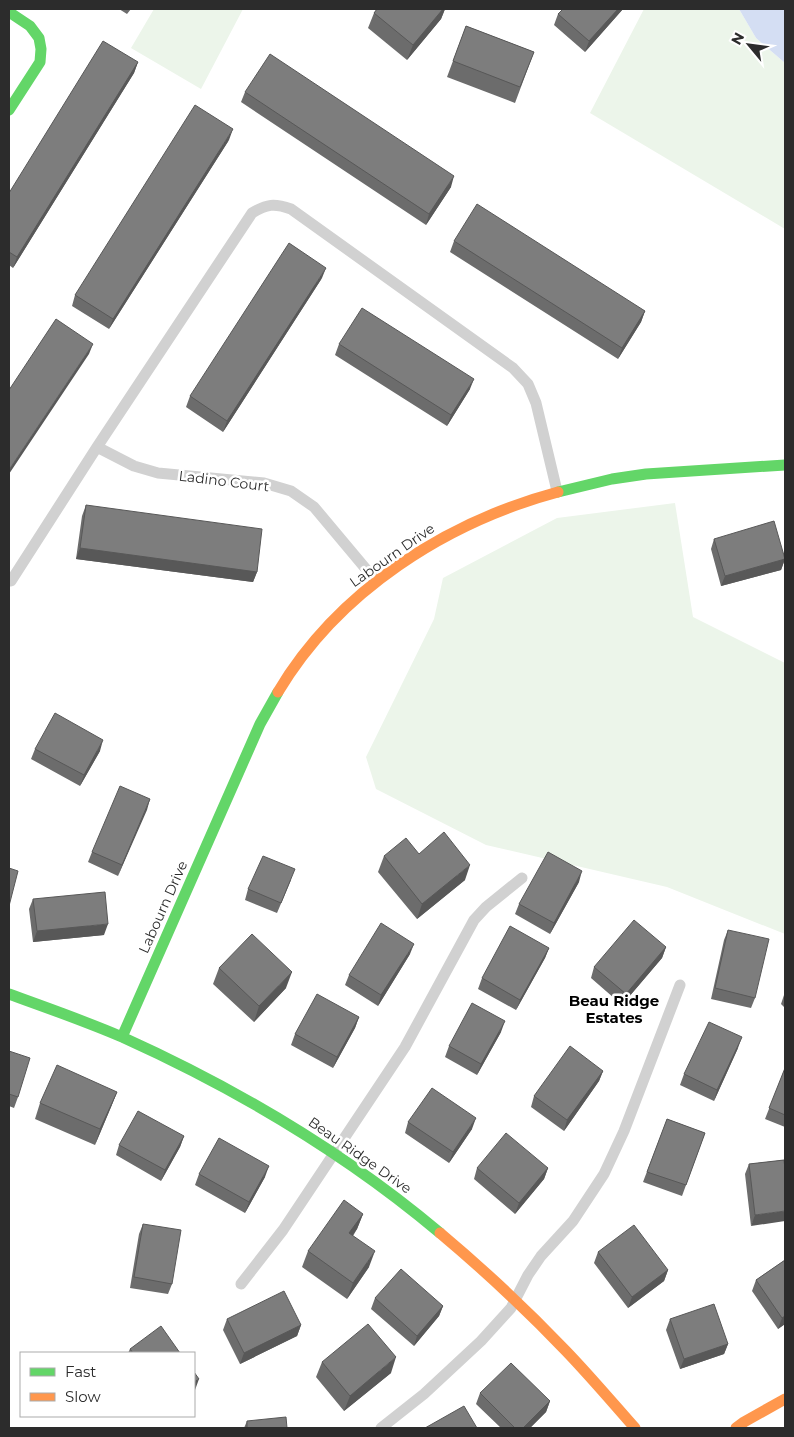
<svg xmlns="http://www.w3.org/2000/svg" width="794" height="1437" font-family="Montserrat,sans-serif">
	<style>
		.green { fill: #ecf5ea }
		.water { fill: #d4def3 }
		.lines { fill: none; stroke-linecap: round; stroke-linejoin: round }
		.lane { stroke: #d1d1d1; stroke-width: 11 }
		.fast { stroke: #63d668; stroke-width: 11 }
		.slow { stroke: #ff974d; stroke-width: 11 }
		.wall { fill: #6c6c6c }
		.shaded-wall { fill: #585858 }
		.building { fill: #7d7d7d; stroke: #585858 }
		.labels { text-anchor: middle; stroke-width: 5; stroke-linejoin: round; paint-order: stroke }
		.street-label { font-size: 14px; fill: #2c2c2c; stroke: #fff }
		.neighbourhood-label { font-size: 15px; font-weight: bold; fill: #000; stroke: #fff }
	</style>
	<rect width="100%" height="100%" fill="#fff"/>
	<path class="green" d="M154,9H243L201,89L131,48Z
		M644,9H739L756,38L785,63V229L590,113Z
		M675,503L693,617L785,663V934L667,887L486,845L376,789L366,757L434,619L443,578L557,518Z"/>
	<path class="water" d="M739,9H785V63L756,38Z"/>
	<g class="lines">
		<path class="lane" d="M97,447L134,466L158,473L264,483L291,491L314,507L376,581
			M11,581L97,447L252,213C267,204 274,203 291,209L513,368L528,384L536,403L557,491
			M241,1284L283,1230L405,1047L474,920L486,907L522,878
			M381,1428L424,1394L481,1341L511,1308L528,1275L541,1256L573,1221L604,1174L624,1131L680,985"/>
		<path class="fast" d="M9,12L30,26L39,38L41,49L40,62L9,110
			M558,492L612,479L646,474L785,465
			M9,994C47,1008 85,1021 122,1037C235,1088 345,1153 440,1233
			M122,1037L260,724L278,692"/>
		<path class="slow" d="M278,692C338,591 446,522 558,492
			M440,1233C484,1270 526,1309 566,1351C590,1376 612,1402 635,1428
			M736,1428L744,1422L785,1399"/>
	</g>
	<path class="wall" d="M119,9H131L127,14Z
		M377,9H445L441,19L407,60L368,28L374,13Z
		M563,9H623L585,52L554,25L558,14Z
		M466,26L534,52L515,103L447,77Z
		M138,62L134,73L13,268L9,265V193Z
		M245,92L451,187L426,225L241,102Z
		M229,140L109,329L72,306L75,295Z
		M454,241L645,311L641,322L618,359L450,252Z
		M322,278L223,432L186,407L190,396Z
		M339,344L470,389L447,426L335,355Z
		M86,505L257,572L253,582L76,559L82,516Z
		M714,539L785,559L781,570L721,586L711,549Z
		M35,749L100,751L80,786L31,759Z
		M150,799L118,876L88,862L92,852Z
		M419,854L465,880L417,919L378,872L384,856Z
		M291,880L277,913L245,900L248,889Z
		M579,882L550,934L515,914L519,904Z
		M33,899L104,935L33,942L29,909Z
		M728,930L755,998L751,1008L711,999L724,940Z
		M666,947L662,958L622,1005L591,978L594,967Z
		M549,948L545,958L516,1010L478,989L482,978Z
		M410,954L378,1006L345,985L349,975Z
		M219,968L286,988L254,1022L213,984Z
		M785,992V1008L781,1004Z
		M359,1017L355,1028L333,1068L291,1045L295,1034Z
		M501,1032L477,1075L445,1057L449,1046Z
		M738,1048L714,1101L680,1085L684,1074Z
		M9,1051L18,1097L14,1108L9,1106Z
		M785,1068V1127L765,1119Z
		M603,1071L599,1081L564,1131L531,1107L534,1096Z
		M117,1092L111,1107L95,1145L35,1119L40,1103Z
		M667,1119L705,1133L682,1196L643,1182Z
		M408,1122L472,1129L449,1163L405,1133Z
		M184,1136L180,1147L161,1181L116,1155L119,1145Z
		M784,1160L751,1226L745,1174L749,1164Z
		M477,1168H548L544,1179L515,1214L474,1179Z
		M199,1174L265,1177L245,1213L195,1185Z
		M363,1214L357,1229L353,1236L369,1267L347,1299L302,1267L308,1251Z
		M143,1224L172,1284L168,1294L130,1288L139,1234Z
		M598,1252L668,1270L664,1281L628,1308L594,1263Z
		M785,1260V1324L778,1329L752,1291L756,1280Z
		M375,1298L443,1306L439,1316L414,1346L371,1309Z
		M227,1319L301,1325L297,1336L240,1364L223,1330Z
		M670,1319L728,1344L724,1354L680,1369L666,1330Z
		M130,1349L180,1353H128Z
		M322,1362L391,1373L344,1411L316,1377Z
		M480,1393L550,1401L546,1412L530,1428H501L476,1404Z
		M247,1421L287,1428H244Z"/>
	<path class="shaded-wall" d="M443,9H445L441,19L407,60L413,45Z
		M618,9H623L585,52L589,41Z
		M138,62L134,73L13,268L17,257Z
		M233,129L229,140L109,329L113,319Z
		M454,176L451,187L426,225L429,214Z
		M326,268L322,278L223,432L227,421Z
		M645,311L641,322L618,359L622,348Z
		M93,344L89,354L9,474V470Z
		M474,379L470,389L447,426L451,415Z
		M80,548L257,572L253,582L76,559Z
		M785,559L781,570L721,586L725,576Z
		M103,740L100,751L80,786L84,775Z
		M150,799L147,810L118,876L122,865Z
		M470,865L465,880L417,919L422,904Z
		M582,871L579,882L550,934L554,923Z
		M108,924L104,935L33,942L37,931Z
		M414,944L410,954L378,1006L381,995Z
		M666,947L662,958L622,1005L626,994Z
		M549,948L545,958L516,1010L520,1000Z
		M292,972L286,988L254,1022L259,1006Z
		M359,1017L355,1028L333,1068L337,1057Z
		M505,1021L501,1032L477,1075L481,1064Z
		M742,1037L738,1048L714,1101L717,1090Z
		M603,1071L599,1081L564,1131L567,1120Z
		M117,1092L111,1107L95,1145L100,1129Z
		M476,1118L472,1129L449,1163L453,1152Z
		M184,1136L180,1147L161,1181L165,1170Z
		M269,1166L265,1177L245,1213L249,1202Z
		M548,1168L544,1179L515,1214L519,1203Z
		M785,1211V1221L751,1226L755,1215Z
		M363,1214L357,1229L343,1248L349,1233Z
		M375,1251L369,1267L347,1299L353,1283Z
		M668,1270L664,1281L628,1308L632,1297Z
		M443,1306L439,1316L414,1346L417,1336Z
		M785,1316V1324L778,1329L782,1318Z
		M301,1325L297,1336L240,1364L244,1353Z
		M728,1344L724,1354L680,1369L684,1359Z
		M396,1357L391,1373L344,1411L350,1396Z
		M199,1379L195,1390H194V1382Z
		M550,1401L546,1412L530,1428H523Z"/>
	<path class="building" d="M377,9H443L413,45L374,13Z
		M563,9H618L589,41L558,14Z
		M466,26L534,52L520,87L453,61Z
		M103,41L138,62L17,257L9,252V193Z
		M270,54L454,176L429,214L245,92Z
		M195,105L233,129L113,319L75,295Z
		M477,204L645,311L622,348L454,241Z
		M289,243L326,268L227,421L190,396Z
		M362,308L474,379L451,415L339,344Z
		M56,319L93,344L9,470V390Z
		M86,505L262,529L257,572L80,548Z
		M774,521L785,559L725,576L714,539Z
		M55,713L103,740L84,775L35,749Z
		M120,786L150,799L122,865L92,852Z
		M444,832L470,865L422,904L384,856L406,838L419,854Z
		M548,852L582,871L554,923L519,904Z
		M263,856L295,869L281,903L248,889Z
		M9,868L18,871L9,906Z
		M105,892L108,924L37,931L33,899Z
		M634,920L666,947L626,994L594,967Z
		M381,923L414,944L381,995L349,975Z
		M510,926L549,948L520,1000L482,978Z
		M728,930L769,939L755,998L715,988Z
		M252,934L292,972L259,1006L219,968Z
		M317,994L359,1017L337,1057L295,1034Z
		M472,1003L505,1021L481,1064L449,1046Z
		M709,1022L742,1037L717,1090L684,1074Z
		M570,1046L603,1071L567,1120L534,1096Z
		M9,1051L30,1058L18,1097L9,1094Z
		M57,1065L117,1092L100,1129L40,1103Z
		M785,1068V1115L769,1108Z
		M432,1088L476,1118L453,1152L408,1122Z
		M138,1111L184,1136L165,1170L119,1145Z
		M667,1119L705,1133L686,1185L647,1172Z
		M506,1133L548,1168L519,1203L477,1168Z
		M219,1138L269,1166L249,1202L199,1174Z
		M784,1160L785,1169V1211L755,1215L749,1164Z
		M344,1200L363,1214L349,1233L375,1251L353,1283L308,1251Z
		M143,1224L181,1230L172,1284L134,1277Z
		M634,1225L668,1270L632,1297L598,1252Z
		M785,1260V1316L782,1318L756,1280Z
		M401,1269L443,1306L417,1336L375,1298Z
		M284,1291L301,1325L244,1353L227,1319Z
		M714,1304L728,1344L684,1359L670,1319Z
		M368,1324L396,1357L350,1396L322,1362Z
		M161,1326L180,1353H133L130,1349Z
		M511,1363L550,1401L523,1428H515L480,1393Z
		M194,1372L199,1379L194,1382Z
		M464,1406L477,1428H425Z
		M286,1417L287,1428H247V1421Z"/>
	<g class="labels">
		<g class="street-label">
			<text transform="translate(224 481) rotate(7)" y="5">Ladino Court</text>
			<text transform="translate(392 555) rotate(-35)" y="5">Labourn Drive</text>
			<text transform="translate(163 907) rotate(-66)" y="5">Labourn Drive</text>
			<text transform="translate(360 1155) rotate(35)" y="5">Beau Ridge Drive</text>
		</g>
		<g class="neighbourhood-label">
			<text x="614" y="1006">Beau Ridge<tspan x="614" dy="17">Estates</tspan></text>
		</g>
	</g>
	<rect width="794" height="1437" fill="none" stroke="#2c2c2c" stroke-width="20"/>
	<rect x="20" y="1352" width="175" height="65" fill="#ffffff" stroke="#ababab"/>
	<rect x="30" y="1368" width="25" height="8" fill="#63d668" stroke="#ababab"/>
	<text x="65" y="1377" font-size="15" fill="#2c2c2c">Fast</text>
	<rect x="30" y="1393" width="25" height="8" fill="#ff974d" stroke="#ababab"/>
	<text x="65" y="1402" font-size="15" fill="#2c2c2c">Slow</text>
	<g transform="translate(749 45) rotate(299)" stroke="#ffffff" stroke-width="4" paint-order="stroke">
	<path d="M0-4L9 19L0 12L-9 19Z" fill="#2c2c2c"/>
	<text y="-8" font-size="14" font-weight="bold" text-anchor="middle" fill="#2c2c2c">N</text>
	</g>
</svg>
